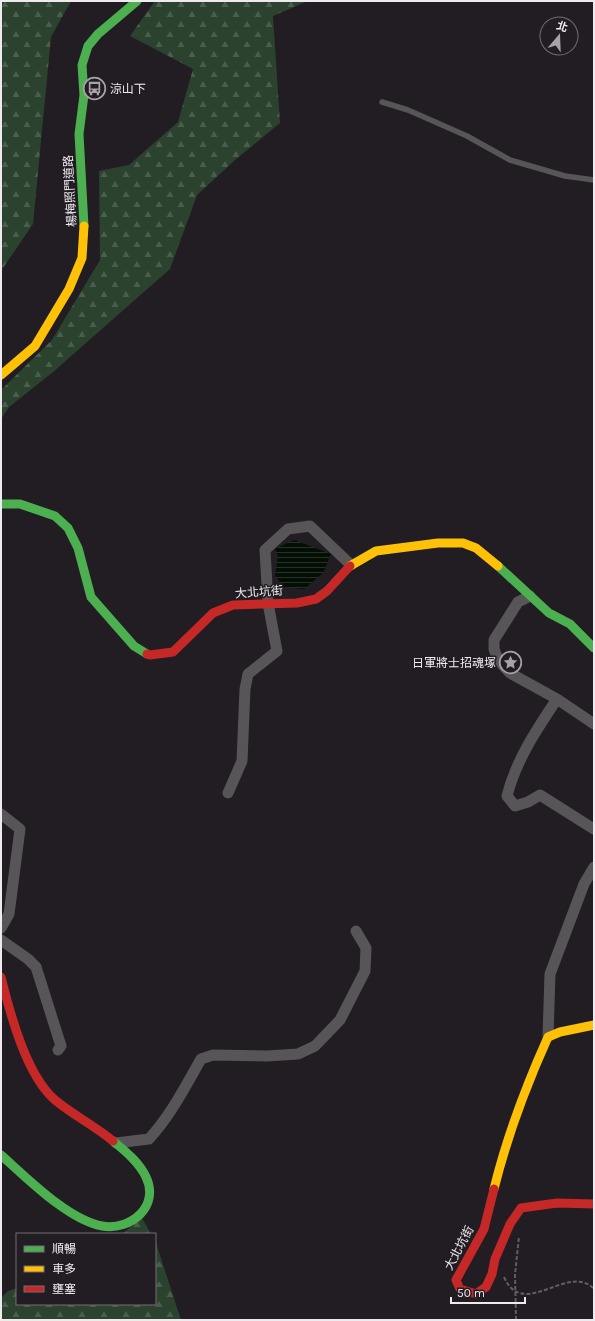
<svg xmlns="http://www.w3.org/2000/svg" width="595" height="1321" font-family="Karla,'Noto Sans TC',sans-serif">
	<style>
		.forest { fill: url(#forest-firs) }
		.water { fill: url(#water-rules) }
		.lines { fill: none; stroke-linecap: round; stroke-linejoin: round }
		.path { stroke: #605e61; stroke-width: 2; stroke-dasharray: 4 2; stroke-linecap: butt }
		.lane { stroke: #575557; stroke-width: 5.5 }
		.street { stroke: #575557; stroke-width: 11 }
		.fast { stroke: #4caf50; stroke-width: 9 }
		.slow { stroke: #ffc107; stroke-width: 9 }
		.jam { stroke: #c62828; stroke-width: 9 }
		.labels { text-anchor: middle; stroke-width: 3; stroke-linejoin: round; paint-order: stroke }
		.poi-label { font-size: 12px; fill: #eeeaef; stroke: #221c23; text-anchor: start }
		.street-label { font-size: 12px; fill: #eeeaef; stroke: #221c23 }
	</style>
	<defs>
		<pattern id="forest-firs" width="22" height="20" patternUnits="userSpaceOnUse"><rect width="22" height="20" fill="#2b432e"/><path d="M5 1l3.5 6h-7zM16 11l3.5 6h-7z" fill="#4a5e4d"/></pattern>
		<pattern id="water-rules" width="6" height="5" patternUnits="userSpaceOnUse"><rect width="6" height="5" fill="#030e04"/><path d="M0 2.5h6" fill="none" stroke="#283129"/></pattern>
	</defs>
	<rect width="100%" height="100%" fill="#211d22"/>
	<path class="forest" d="M1,1H71L51,37L33,224L1,271Z
		M155,1H308L273,16L280,123L235,160L197,195L170,269L53,372L9,407L1,419V390L52,340L100,260L99,171L129,165L178,122L193,69L130,36Z
		M142,1218L151,1234H122Z
		M155,1240L181,1320H1V1298L8,1291L17,1288V1304H155Z"/>
	<path class="water" d="M294,540L331,554L323,573L304,589L284,587L275,576L278,556L275,549Z"/>
	<g class="lines">
		<path class="path" d="M504,1277C523,1321 569,1262 594,1289
			M516,1320L515,1274L519,1237"/>
		<path class="lane" d="M382,102L408,110L467,136L510,160L565,176L594,180"/>
		<path class="street" d="M530,596L518,602L494,640V649L498,660L510,673L557,699L594,724
			M557,699C537,729 516,760 507,796L515,806L528,802L540,795L594,829
			M228,793L242,761L245,689L248,674L277,651L268,603L265,550L288,529L310,526L351,565
			M1,814L20,829L9,914L1,928
			M1,940L28,959L36,967L61,1046L58,1050
			M548,1037L550,974L584,884L594,867
			M116,1143L149,1139C171,1115 185,1087 201,1059L213,1055L267,1056L298,1054L315,1046L340,1020L365,971L366,948L356,931"/>
		<path class="fast" d="M84,226L79,134L84,95L82,65L88,46L98,34L137,1
			M1,504H20L55,516L68,528L78,548L91,597L134,646L147,654
			M498,566L549,613L570,624L594,648
			M1,1155C26,1177 68,1220 102,1226C131,1231 160,1206 146,1177C139,1162 125,1151 113,1141"/>
		<path class="slow" d="M1,375L35,346L69,289L82,258L84,226
			M350,566L376,551L438,543H463L476,548L498,566
			M494,1189C507,1136 526,1086 548,1037L560,1032L594,1025"/>
		<path class="jam" d="M147,654L150,655L173,652L213,613L233,605L297,603L316,599L327,591L350,566
			M1,977C10,1013 26,1075 55,1100C73,1115 95,1126 113,1141
			M494,1189L484,1229L456,1280L460,1289L476,1294L486,1287L492,1274L495,1259L510,1224L521,1208L557,1203L594,1204"/>
	</g>
	<defs>
		<symbol id="bus-ring" viewBox="-11 -11 22 22"><circle r="9.5" fill="#221c23" stroke="#a6a2a7" stroke-width="1.5"/><path d="M-5-6H5V4H4V6H2V4H-2V6H-4V4H-5ZM-3.5-4V0h7V-4ZM-3.5 1.2v1.5H-2V1.2ZM2 1.2v1.5H3.5V1.2Z" fill="#a6a2a7"/></symbol>
		<symbol id="sight-ring" viewBox="-11 -11 22 22"><circle r="9.5" fill="#221c23" stroke="#a6a2a7" stroke-width="1.5"/><path d="M0-6L1.8-2.2L6-1.7L2.9 1.2L3.7 5.4L0 3.3L-3.7 5.4L-2.9 1.2L-6-1.7L-1.8-2.2Z" fill="#a6a2a7"/></symbol>
	</defs>
	<g fill-rule="evenodd">
		<use href="#bus-ring" x="82" y="76" width="25" height="25"/>
		<use href="#sight-ring" x="498" y="650" width="25" height="25"/>
	</g>
	<g class="labels">
		<g class="poi-label">
			<text x="110" y="93">涼山下</text>
			<text x="496" y="667" text-anchor="end">日軍將士招魂塚</text>
		</g>
		<g class="street-label">
			<text transform="translate(70 191) rotate(-93)" y="4">楊梅照門道路</text>
			<text transform="translate(259 592) rotate(-4)" y="4">大北坑街</text>
			<text transform="translate(459 1248) rotate(-62)" y="4">大北坑街</text>
		</g>
	</g>
	<rect width="595" height="1321" fill="none" stroke="#eeeaef" stroke-width="4"/>
	<rect x="16" y="1233" width="140" height="72" fill="#221c23" stroke="#746e75"/>
	<rect x="24" y="1246" width="20" height="6" fill="#4caf50" stroke="#746e75"/>
	<text x="52" y="1253" font-size="12" fill="#eeeaef">順暢</text>
	<rect x="24" y="1266" width="20" height="6" fill="#ffc107" stroke="#746e75"/>
	<text x="52" y="1273" font-size="12" fill="#eeeaef">車多</text>
	<rect x="24" y="1286" width="20" height="6" fill="#c62828" stroke="#746e75"/>
	<text x="52" y="1293" font-size="12" fill="#eeeaef">壅塞</text>
	<g transform="translate(559 36) rotate(19)"><circle r="19" fill="#221c23" stroke="#746e75"/>
	<path d="M0-3L7 15L0 10L-7 15Z" fill="#a6a2a7"/>
	<text y="-6" font-size="11" font-weight="bold" text-anchor="middle" fill="#eeeaef">北</text>
	</g>
	<path d="M451 1297v6h74v-6" fill="none" stroke="#eeeaef" stroke-width="2"/>
	<text x="457" y="1297" font-size="12" fill="#eeeaef" stroke="#221c23" stroke-width="3" paint-order="stroke">50 m</text>
</svg>
